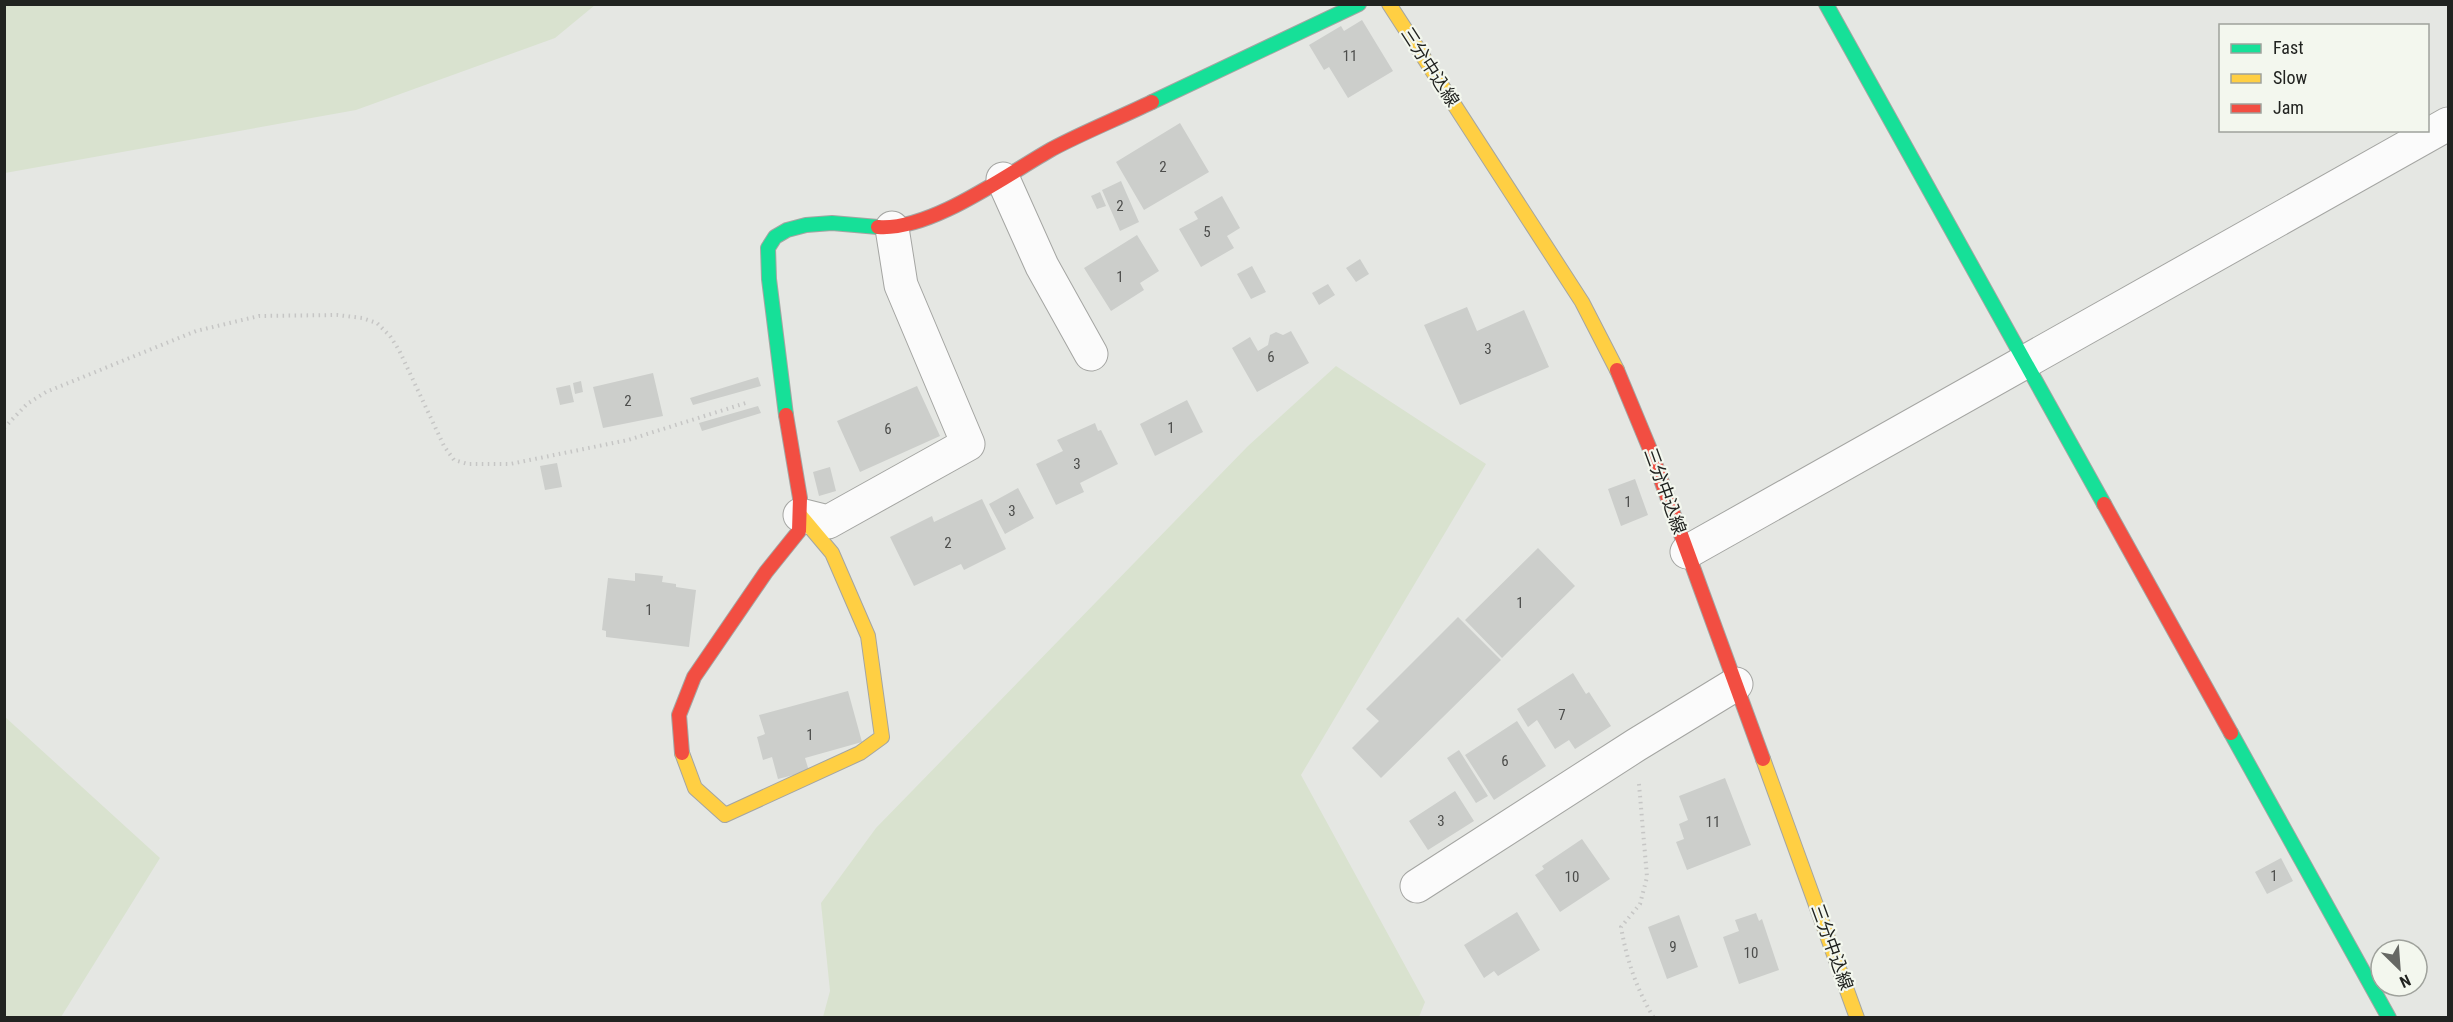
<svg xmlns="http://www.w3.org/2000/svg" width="2453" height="1022" font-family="'Roboto Condensed','Noto Sans JP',sans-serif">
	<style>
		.green { fill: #d9e2cf }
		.building { fill: #cccecb }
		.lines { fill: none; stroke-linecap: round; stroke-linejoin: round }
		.street-casing { stroke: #a4a5a2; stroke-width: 35 }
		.fast-casing { stroke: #a4a5a2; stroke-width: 16 }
		.slow-casing { stroke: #a4a5a2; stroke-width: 16 }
		.jam-casing { stroke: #a4a5a2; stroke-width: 16 }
		.path { stroke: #c6c6c5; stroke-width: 4; stroke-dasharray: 1.5 4.5; stroke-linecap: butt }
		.street { stroke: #fbfbfb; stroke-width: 33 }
		.fast { stroke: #16e098; stroke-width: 14 }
		.slow { stroke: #ffcf43; stroke-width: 14 }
		.jam { stroke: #f24e42; stroke-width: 14 }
		.labels { text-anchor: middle; stroke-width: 4.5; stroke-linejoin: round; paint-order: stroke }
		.number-label { font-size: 15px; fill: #4d4e4c }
		.street-label { font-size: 18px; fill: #212320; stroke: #f3f7ee }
	</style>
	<rect width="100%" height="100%" fill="#e5e7e3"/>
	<path class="green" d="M5,4H595V5L555,38L356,110L5,173Z
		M1336,366L1486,464L1301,775L1425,1002L1419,1017H823L830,991L821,903L876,828L1248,446Z
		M4,716L160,858L61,1017H5Z"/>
	<path class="building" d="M1362,20L1393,71L1348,98L1329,67L1324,70L1309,45L1341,26L1344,31Z
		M1180,123L1209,172L1144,210L1116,162Z
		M1121,181L1139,222L1120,231L1102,190Z
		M1100,192L1106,206L1097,209L1091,196Z
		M1222,196L1240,228L1227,236L1234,248L1201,267L1179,229L1198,219L1194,212Z
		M1137,235L1159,271L1140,283L1144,290L1111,311L1084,268Z
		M1360,259L1369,274L1356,282L1346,268Z
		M1252,266L1266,292L1251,299L1237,274Z
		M1328,284L1335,295L1319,305L1312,293Z
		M1467,307L1477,331L1524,310L1549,367L1460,405L1424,325Z
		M1291,331L1309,363L1257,392L1232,348L1250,337L1258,351L1268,345L1270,335L1276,332L1283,335Z
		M653,373L663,416L603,428L593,387Z
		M758,377L761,386L693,405L690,398Z
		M581,381L583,392L575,394L573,383Z
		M570,385L574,402L560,405L556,388Z
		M917,386L940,436L860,472L837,421Z
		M1187,400L1203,432L1155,456L1140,424Z
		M758,406L761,413L702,431L699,423Z
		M1095,423L1098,431L1101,430L1118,464L1080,483L1084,492L1056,505L1036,464L1063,451L1057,440Z
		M557,463L562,487L545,490L540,466Z
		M830,467L836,491L819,496L813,472Z
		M1635,479L1648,515L1621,526L1608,489Z
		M1018,488L1034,518L1005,534L989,504Z
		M982,499L1006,549L964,570L961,564L914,586L890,537L932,516L934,522Z
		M1538,548L1575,586L1502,658L1465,620Z
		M635,573L663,576L662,582L676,584V587L696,590L689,647L606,637V631L602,630L608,578L635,581Z
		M1458,617L1501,660L1381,778L1352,748L1379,721L1366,709Z
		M1573,673L1586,694L1589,692L1611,726L1575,749L1569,740L1555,749L1537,720L1528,727L1517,709Z
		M848,691L862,742L805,758L809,771L778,779L772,757L763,760L757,737L765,734L759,715Z
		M1517,721L1546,766L1494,800L1465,755Z
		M1459,750L1488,796L1476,803L1447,758Z
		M1725,778L1751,845L1687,870L1676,842L1684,839L1679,824L1688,820L1679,796Z
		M1455,791L1474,821L1428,850L1409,821Z
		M1582,839L1610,879L1560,912L1535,875L1544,869L1542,866Z
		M2281,858L2293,881L2267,894L2255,872Z
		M1517,912L1540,950L1498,976L1494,971L1484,978L1464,945Z
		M1756,913L1759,921L1762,919L1779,970L1739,984L1723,937L1739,931L1735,920Z
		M1679,915L1698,967L1667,979L1648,927Z"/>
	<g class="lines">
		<defs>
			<path id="street" d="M1003,179L1042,266L1091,354
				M800,515L828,522L968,444L901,285L892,228
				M1687,552L2448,124
				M1417,886L1636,745L1736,684"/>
			<path id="fast" d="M1826,4L2104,504
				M1152,102L1359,4
				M786,415L769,279L768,248L775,237L787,230L806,225L832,223L878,227
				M2231,733L2389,1018"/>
			<path id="slow" d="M1389,4L1582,302L1617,370
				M682,753L695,788L725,815L860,753L882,737L868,636L832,553L800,515
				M1763,759L1857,1018"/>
			<path id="jam" d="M878,227C931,231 1006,175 1052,149C1084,132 1119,118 1152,102
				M1617,370L1649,447L1763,759
				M2104,504L2231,733
				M682,753L679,715L694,677L766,572L799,531L800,498L786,415"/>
		</defs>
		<use href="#street" class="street-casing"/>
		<use href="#fast" class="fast-casing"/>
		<use href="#slow" class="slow-casing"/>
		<use href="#jam" class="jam-casing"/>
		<path class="path" d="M4,428L27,404L46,392L196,331L259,316L337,315L362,318L377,323L390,336L399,350L444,446L454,460L468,464H510L628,440L749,402
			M1639,784L1647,877L1640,904L1621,927C1627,961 1636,988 1654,1018"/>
		<use href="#street" class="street"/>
		<use href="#fast" class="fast"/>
		<use href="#slow" class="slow"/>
		<use href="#jam" class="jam"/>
	</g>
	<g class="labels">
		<g class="number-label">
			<text x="1350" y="61">11</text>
			<text x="1163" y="172">2</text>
			<text x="1120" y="211">2</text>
			<text x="1207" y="237">5</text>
			<text x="1120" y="282">1</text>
			<text x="1488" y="354">3</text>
			<text x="1271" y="362">6</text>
			<text x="628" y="406">2</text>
			<text x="1171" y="433">1</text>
			<text x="888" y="434">6</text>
			<text x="1077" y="469">3</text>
			<text x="1628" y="507">1</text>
			<text x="1012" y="516">3</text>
			<text x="948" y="548">2</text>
			<text x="1520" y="608">1</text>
			<text x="649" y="615">1</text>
			<text x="1562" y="720">7</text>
			<text x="810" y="740">1</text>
			<text x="1505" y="766">6</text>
			<text x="1441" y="826">3</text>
			<text x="1713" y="827">11</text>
			<text x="2274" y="881">1</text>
			<text x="1572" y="882">10</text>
			<text x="1673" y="952">9</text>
			<text x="1751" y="958">10</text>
		</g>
		<g class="street-label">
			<text transform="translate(1430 67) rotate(57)" y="6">三分中込線</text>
			<text transform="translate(1665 491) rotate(70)" y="6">三分中込線</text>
			<text transform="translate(1832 947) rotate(70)" y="6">三分中込線</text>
		</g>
	</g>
	<rect width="2453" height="1022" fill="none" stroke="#212320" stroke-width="12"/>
	<rect x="2219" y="24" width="210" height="108" fill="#f3f7ee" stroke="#9fa29c" stroke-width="1.5"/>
	<rect x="2231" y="44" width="30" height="9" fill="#16e098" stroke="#9fa29c" stroke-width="1.5"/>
	<text x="2273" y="54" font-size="18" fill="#212320">Fast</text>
	<rect x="2231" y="74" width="30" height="9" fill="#ffcf43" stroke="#9fa29c" stroke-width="1.5"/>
	<text x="2273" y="84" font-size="18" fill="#212320">Slow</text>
	<rect x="2231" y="104" width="30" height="9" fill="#f24e42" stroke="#9fa29c" stroke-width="1.5"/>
	<text x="2273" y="114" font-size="18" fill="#212320">Jam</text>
	<g transform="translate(2399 968) rotate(155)"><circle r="28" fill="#f3f7ee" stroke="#9fa29c" stroke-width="1.5"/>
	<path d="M0-4.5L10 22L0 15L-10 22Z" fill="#666864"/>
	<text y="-9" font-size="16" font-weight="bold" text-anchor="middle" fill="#212320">N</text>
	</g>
</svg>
